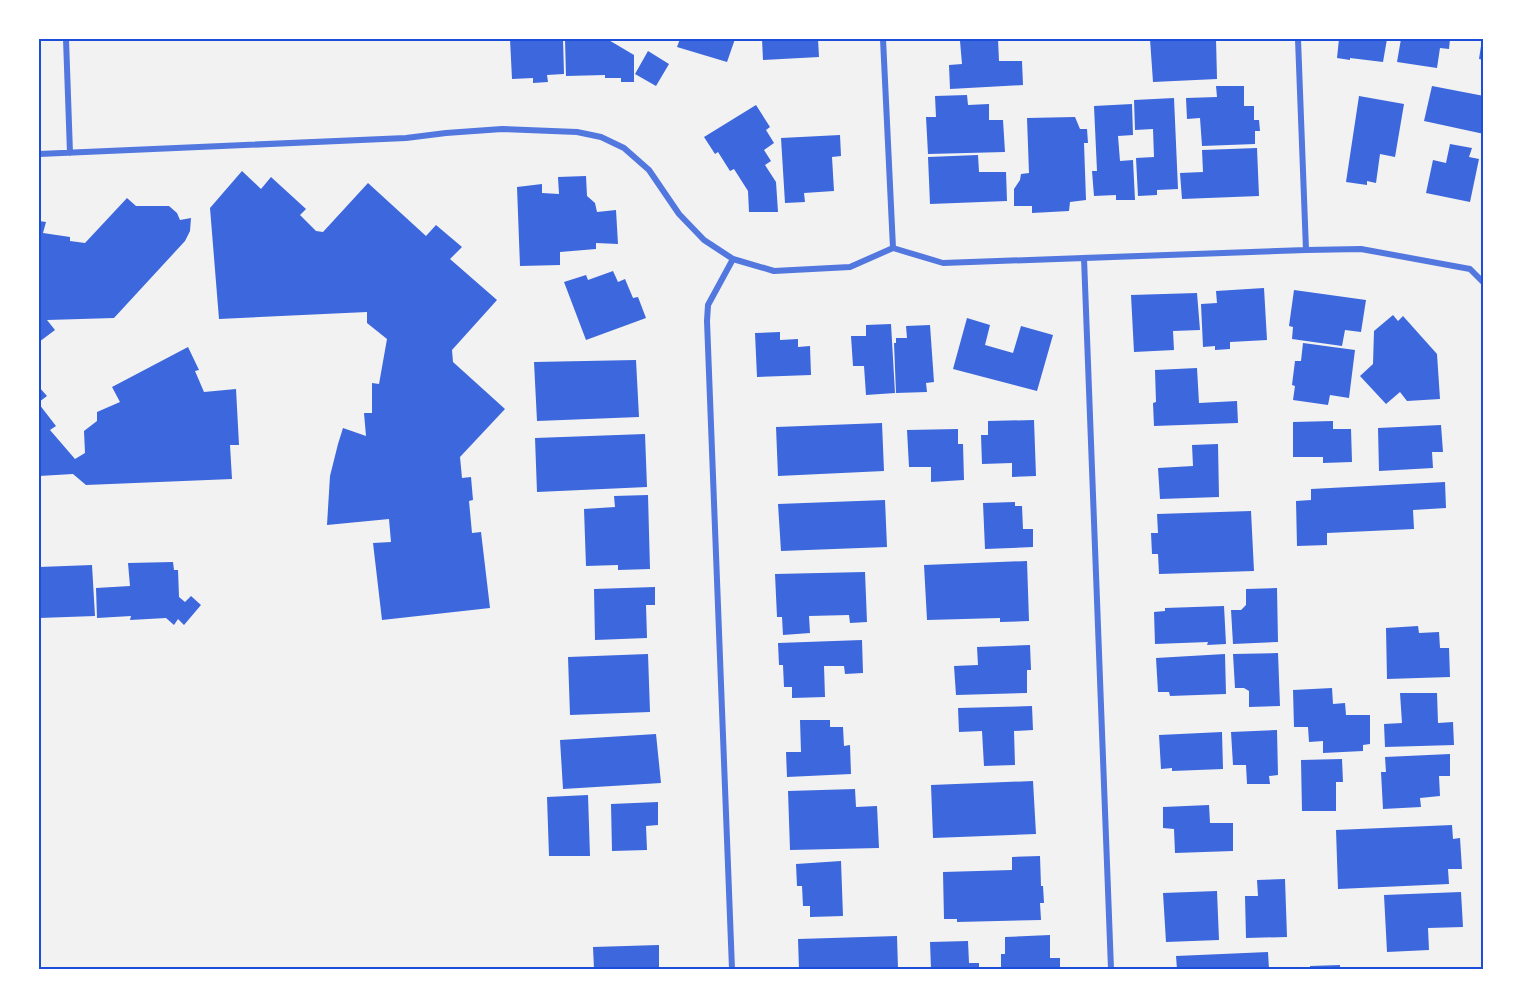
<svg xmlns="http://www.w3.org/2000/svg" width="1523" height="1008" font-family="Jost,sans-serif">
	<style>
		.building { fill: #3d67dc }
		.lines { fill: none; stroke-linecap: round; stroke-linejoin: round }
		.minor { stroke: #5277de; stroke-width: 6 }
		.neatline { fill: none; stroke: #1d4ed8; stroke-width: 2 }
	</style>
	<rect width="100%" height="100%" fill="#f2f2f2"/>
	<path class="building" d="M510,39H563L564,74L547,75L548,82L533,83V78L512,79Z
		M565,39H607L634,55V82H621V78H605V75L566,76Z
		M680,39H735L727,62L677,47Z
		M762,39H818L819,57L763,60Z
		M998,39L999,61H1022L1023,85L950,89L949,65L962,64L960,41Z
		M1150,39H1216L1217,79L1153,82Z
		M1339,39H1387L1383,62L1350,58V60L1337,58Z
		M1401,39H1450L1449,49L1440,48L1437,68L1397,62Z
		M1482,39H1484V60L1479,59Z
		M648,51L669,64L656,86L635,74Z
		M1216,86H1244V106H1254V120H1259L1260,131H1255V144L1202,146L1200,118L1187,119L1186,98L1217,97Z
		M1432,86L1484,96V134L1424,121Z
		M967,95L968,105L989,104V120H1003L1005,152L928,154L926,117H936L935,96Z
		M1359,96L1404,104L1395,157L1380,154L1376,183L1367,181V185L1346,182Z
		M1174,98L1178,189L1157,190V195L1138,196L1136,158L1154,157L1153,129L1135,130L1134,100Z
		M1132,104L1133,135L1118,136L1120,161L1133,160L1135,200H1116V195L1094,196L1092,171H1097L1094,106Z
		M756,105L770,127L766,130L774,143L764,150L771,161L765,165L776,182L778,212H749L748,191L734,169L730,171L718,152L715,154L704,137Z
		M1075,117L1080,129H1087L1088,143H1084L1086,200L1070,202L1069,211L1032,213V206H1014V189L1020,180L1021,174L1029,173L1027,118Z
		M840,135L841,156L832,157L834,191L804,193L805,202L785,203L781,138Z
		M1450,144L1472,148L1469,157L1479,159L1470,202L1426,193L1433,160L1446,163Z
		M1257,148L1259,196L1182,199L1180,173L1203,172L1202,150Z
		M978,155L979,172H1006L1007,201L930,204L928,157Z
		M242,171L261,189L271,177L306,209L300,215L316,231L323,232L368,183L426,236L436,225L462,247L450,259L497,300L452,350L453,362L505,409L460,457L462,478L471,477L473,500L469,501L472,533L481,532L490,608L382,620L373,543L391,542L389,519L327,525L330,476L338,444L343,428L366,436L364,413H372V383L379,384L387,339L367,323V312L219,319L210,208Z
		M586,176L587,196L595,203L597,212L616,210L618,244L596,243V249L560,252V265L520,266L517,187L542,184V193L559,194L558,177Z
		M127,198L136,206H169L177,213L180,220L191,218L190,231L185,241L114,318L47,320L55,330L39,342V221L46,222L43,233L70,237V241L85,243Z
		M613,271L618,282L625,279L633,298L638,297L646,318L586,340L564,282L586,275L588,280Z
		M1264,288L1267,340L1230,342V349L1215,350V346L1203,347L1201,304L1217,303L1216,291Z
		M1294,290L1366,300L1361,332L1345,330L1342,346L1292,339L1293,327L1289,326Z
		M1197,293L1200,330L1173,331L1174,350L1134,352L1131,295Z
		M1393,315L1398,321L1403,316L1437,354L1440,399L1407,401L1400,392L1386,404L1360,376L1373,364L1374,331Z
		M967,318L990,325L985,345L1013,353L1021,326L1053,335L1037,391L953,369Z
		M891,324L895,393L866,395L864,366H853L851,336H866V325Z
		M930,325L934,382L926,383L927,392L896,393L894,343H896V338H907L906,326Z
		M780,332V340L798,339V347L810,346L811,375L757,377L755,333Z
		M1303,343L1355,350L1349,398L1330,395L1328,405L1293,400L1295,386L1292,385L1295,361H1301Z
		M188,347L199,370L195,371L204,392L236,389L239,445H230L232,479L86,485L73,474L39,476V404L56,426L50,430L75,459L85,453L84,431L97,421V412L120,402L112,387Z
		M636,360L639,417L537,421L534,362Z
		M1197,368L1199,403L1237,401L1238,423L1154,426L1153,403L1156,402L1155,370Z
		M39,387L47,396L39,402Z
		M1034,420L1036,476L1012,477V463L982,464L981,435H988V421Z
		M1333,421V429H1351L1352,462L1323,463V457H1293V422Z
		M882,423L884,471L778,476L776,427Z
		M1441,425L1443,452H1432L1433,468L1379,471L1378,428Z
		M958,429V444H963L964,480L931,482V467H909L907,430Z
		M645,434L647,487L537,492L535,438Z
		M1218,444L1219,497L1160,499L1158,468L1193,466L1192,445Z
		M1445,482L1446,508L1413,510L1414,529L1327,533V545L1297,546L1296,501L1311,500V489Z
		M648,495L650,569L618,570V565L586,566L584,509L615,507L614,496Z
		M885,500L887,547L781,551L778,504Z
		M1015,502V506H1022L1023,529H1033V547L985,549L983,503Z
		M1251,511L1254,571L1159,574L1158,554H1152L1151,533H1158L1157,514Z
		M1027,561L1029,621L1000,622V618L927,620L924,565Z
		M173,562L174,570H178L179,597L185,602L191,596L201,605L184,625L178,619L174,625L166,618L130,620L131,616L97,618L96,588L130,586L128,563Z
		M92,565L95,616L39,618V567Z
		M865,572L867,622L850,623L849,615L809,616L810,633L783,635L782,617H777L775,574Z
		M655,587V605H646L647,638L595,640L594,589Z
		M1277,588L1278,642L1233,644L1231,610H1241L1246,605V589Z
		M1224,606L1226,644L1207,645L1208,642L1155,644L1154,612L1165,611V608Z
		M1418,626L1419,633L1439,632L1440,648H1449L1450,677L1387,679L1386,628Z
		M862,640L863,673L845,674L844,666H824L825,697L792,698V687H784L783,665H779L778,643Z
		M1030,645L1031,670H1027V693L956,695L954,666L978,665L977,647Z
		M1278,653L1280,706L1249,707V691L1244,688H1235L1233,654Z
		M648,654L650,712L570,715L568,657Z
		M1225,654L1226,694L1170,696L1169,692H1158L1156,658Z
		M1332,688L1333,704L1345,703L1346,715H1370V744L1363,745V751L1323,753V741L1309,742L1308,727H1294L1293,690Z
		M1400,693H1437L1438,723L1453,722L1454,745L1385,747L1384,724L1402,723Z
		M1032,706L1033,730L1014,731L1015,765L984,766L982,731L959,732L958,708Z
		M800,720H830V727H843L844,746L850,745L851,774L787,777L786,752H801Z
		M1277,730L1278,775L1269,776L1270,784H1247L1246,765H1233L1231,732Z
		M1222,732L1223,769L1172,771V768L1161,769L1159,735Z
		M656,734L661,783L563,789L560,740Z
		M1450,754V776H1439L1440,796L1420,798L1421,807L1383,809L1381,772H1386L1385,757Z
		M1342,759L1343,782H1336V811H1302L1301,760Z
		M1033,781L1036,834L933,838L931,785Z
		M855,789L856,807L877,806L879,848L790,850L788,791Z
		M588,795L590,856H549L547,797Z
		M658,802V825L646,826L647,850L612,851L611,804Z
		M1209,805L1210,823H1233V851L1175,853L1174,829L1163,828V807Z
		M1452,825L1453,839L1460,838L1462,869H1448L1449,884L1338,889L1336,830Z
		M1040,856L1041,886H1043L1044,903H1040L1041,920L957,922V919H944L943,872L1012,870V857Z
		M841,861L843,916L810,917V906H803L802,886H797L796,864Z
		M1285,879L1287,937L1246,938L1245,896H1258L1257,880Z
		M1217,891L1219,940L1166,942L1163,893Z
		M1461,892L1463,927L1428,928L1429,950L1387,952L1384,895Z
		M1050,935V958H1060V969H1001V954H1005V937Z
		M897,936L898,969H799L798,939Z
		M968,941L969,963H979V969H931L930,942Z
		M659,945V969H594L593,947Z
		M1268,952L1269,969H1177L1176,956Z
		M1340,965V969H1310V966Z"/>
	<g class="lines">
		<path class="minor" d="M66,39L70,153
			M883,39L893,248
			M1298,39L1306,250L1361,249L1470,269L1484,283
			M39,154L406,138L446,133L502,129L577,132L601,137L624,148L649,170L679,214L704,240L733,259L774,271L850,267L893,248L943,263L1306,250
			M1084,258L1111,969
			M732,969L707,321L708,305L733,259"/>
	</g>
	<rect width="1523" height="1008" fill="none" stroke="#ffffff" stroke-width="81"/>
	<rect x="40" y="40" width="1442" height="928" class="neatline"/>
</svg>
